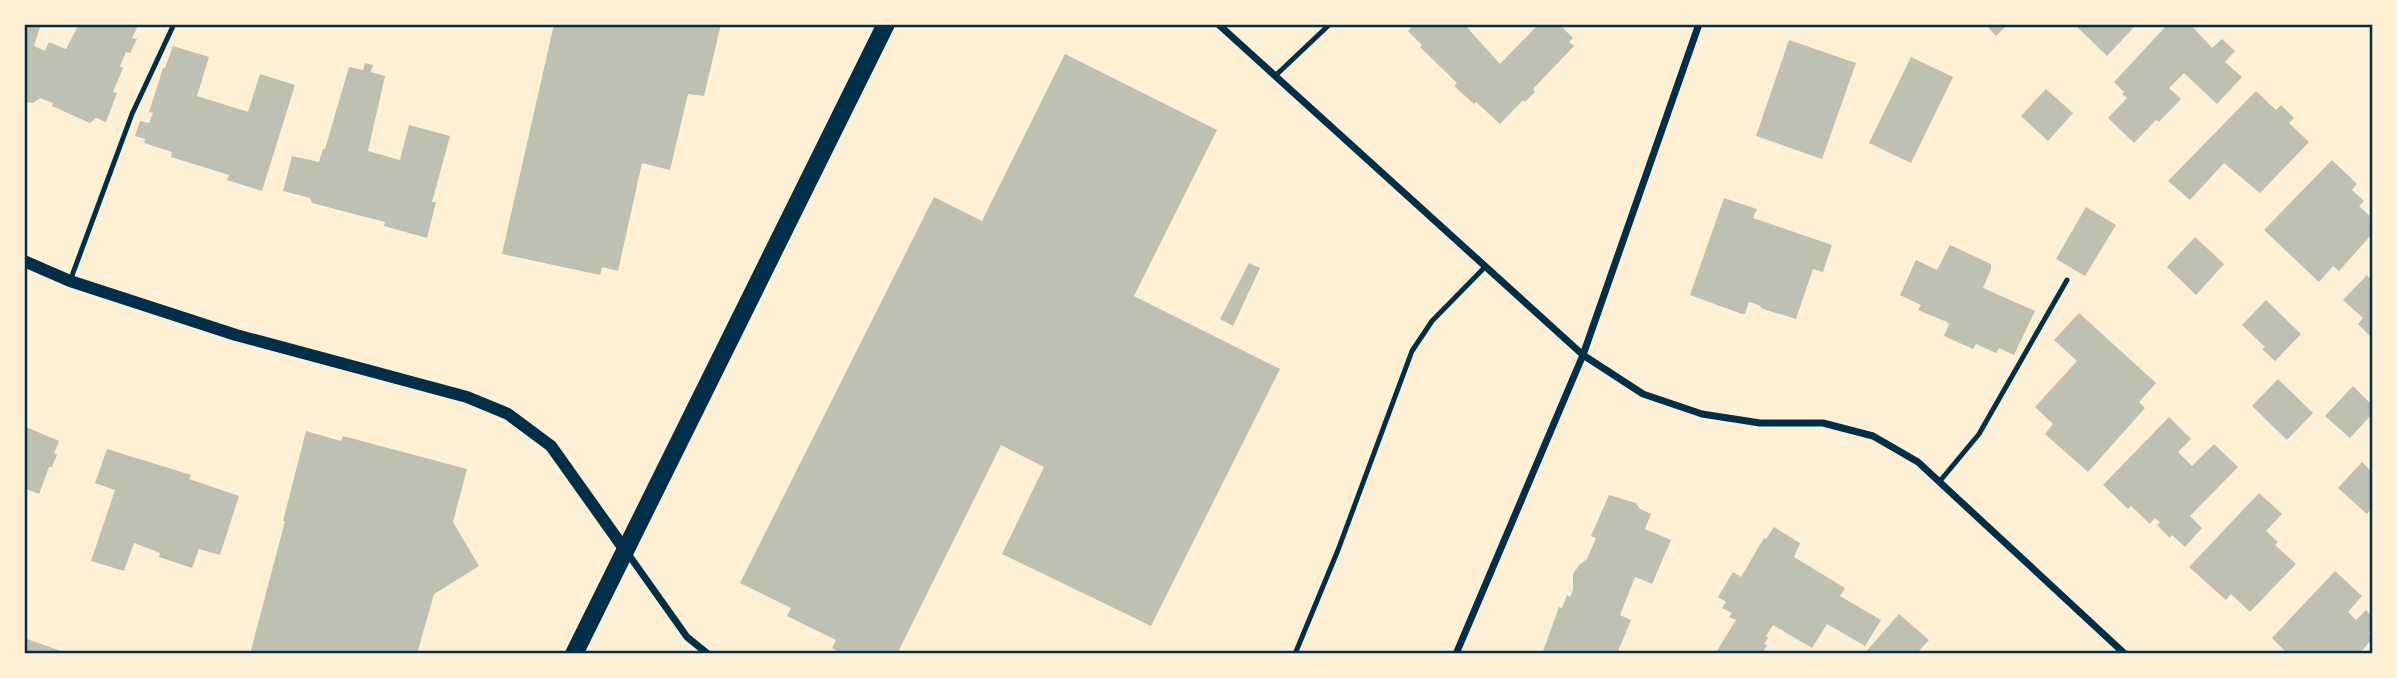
<svg xmlns="http://www.w3.org/2000/svg" width="2397" height="678" font-family="'DM Sans',sans-serif">
	<style>
		.building { fill: #bec0b2 }
		.lines { fill: none; stroke-linecap: round; stroke-linejoin: round }
		.service { stroke: #003049; stroke-width: 5 }
		.minor { stroke: #003049; stroke-width: 7 }
		.tertiary { stroke: #003049; stroke-width: 12 }
		.primary { stroke: #003049; stroke-width: 18 }
		.neatline { fill: none; stroke: #003049; stroke-width: 2.5 }
	</style>
	<rect width="100%" height="100%" fill="#fdf0d5"/>
	<path class="building" d="M24,24H41L34,46L45,51L49,42L66,49L79,24H129L137,28L132,38L137,39L130,53L126,52L120,66L123,68L113,92L117,93L106,122L96,118L90,123L52,106L53,103L40,98L33,103L24,102Z
		M554,24H721L704,96L688,94L670,170L642,163L618,271L602,267L600,275L502,254Z
		M1414,24H1464L1500,64L1539,24H1559L1573,38L1569,42L1574,46L1533,89L1535,92L1525,102L1523,100L1500,124L1476,102L1474,104L1454,86L1457,83L1420,47L1422,45L1408,31Z
		M1985,24H2008L1996,36Z
		M2074,24H2137L2107,56Z
		M2168,24H2190L2212,48L2222,39L2235,51L2225,62L2242,77L2217,104L2184,73L2169,88L2181,99L2159,122L2156,120L2134,143L2108,118L2127,98L2122,94L2124,92L2114,82Z
		M1789,40L1856,63L1822,159L1756,136Z
		M173,46L209,57L197,96L248,112L260,74L295,85L262,191L227,180L229,175L171,157L172,152L144,143L145,139L135,136L140,121L149,123L153,113L149,112L163,68H165Z
		M1065,54L1217,130L1134,296L1280,369L1151,626L1002,554L1044,467L1001,445L897,654H842L832,648L836,640L787,616L791,608L740,583L934,197L982,221Z
		M1911,57L1953,77L1911,163L1869,143Z
		M365,63L373,65L371,72L385,76L368,151L400,160L409,125L450,136L432,202H436L427,238L384,226L385,222L312,203L310,198L283,191L292,156L319,162L323,149H325L349,67L363,70Z
		M2046,89L2073,113L2048,141L2021,116Z
		M2256,91L2276,110L2281,105L2294,118L2289,123L2309,142L2260,193L2224,163L2190,200L2168,181Z
		M2332,160L2357,184L2352,190L2364,201L2359,206L2372,218V234L2339,271L2333,266L2319,282L2264,230Z
		M1724,198L1757,209L1753,218L1832,245L1823,272L1813,269L1796,319L1763,309L1759,305L1749,302L1745,314H1742L1690,295Z
		M2086,207L2116,225L2085,276L2056,259Z
		M2195,237L2224,264L2196,295L2167,267Z
		M1950,245L1991,264V269L1983,288L2035,311L2014,355L1999,348L1996,353L1976,344L1973,349L1944,336L1949,324L1947,322L1918,310L1921,305L1900,295L1916,260L1937,270Z
		M1249,263L1260,268L1233,326L1220,319Z
		M2372,274V338L2358,324L2363,318L2343,300L2367,275L2369,278Z
		M2266,300L2301,334L2275,361L2262,349L2265,347L2242,325Z
		M2079,313L2156,383L2139,402L2145,408L2088,472L2045,434L2053,424L2035,407L2077,361L2054,340Z
		M2278,379L2313,413L2287,440L2252,406Z
		M2353,386L2372,405V414L2350,438L2325,416Z
		M2169,417L2191,439L2178,452L2192,466L2214,444L2238,467L2190,516L2202,528L2185,547L2172,535L2170,538L2157,525L2160,522L2155,518L2150,524L2131,506L2128,509L2103,485Z
		M24,426L59,441L54,453L57,455L52,467H49L39,494L24,488Z
		M306,431L341,441L343,436L467,469L453,522L479,566L434,594L417,654H250L285,521H283Z
		M107,449L191,475L189,479L239,496L220,555L199,549L192,568L159,557L160,553L134,543L124,571L91,561L115,490L95,483Z
		M2362,462L2372,472V508L2367,514L2338,488Z
		M2259,493L2282,514L2266,531L2278,542L2275,545L2296,564L2250,612L2231,594L2226,600L2189,567Z
		M1609,495L1636,503L1640,509L1651,514L1645,529L1671,540L1652,584L1635,577L1620,615L1631,620L1617,654H1542L1559,607L1562,608L1567,595L1570,597L1573,590V574L1579,565L1587,559L1596,538L1591,536Z
		M1774,527L1800,543L1794,557L1845,588L1840,596L1881,620L1865,646L1827,624L1812,648L1773,625L1766,636L1768,638L1764,644L1767,645L1762,654H1715L1736,620L1729,617L1732,613L1722,608L1726,602L1718,597L1733,572L1741,577L1764,538L1766,539Z
		M2335,571L2362,596L2348,612L2356,620L2366,610L2372,616V629L2369,633L2372,639L2359,654H2288L2272,638Z
		M1899,614L1929,640L1916,654H1864Z
		M24,638L67,653V654H24Z"/>
	<g class="lines">
		<path class="service" d="M1275,76L1330,24
			M70,281L132,114L174,24
			M1940,481L1979,434L2067,280
			M1295,654L1338,550L1412,351L1432,321L1486,266"/>
		<path class="minor" d="M1218,24L1583,355L1643,394L1702,414L1760,423H1823L1873,436L1918,462L2125,654
			M626,551L687,637L708,654
			M1456,654L1583,355L1699,24"/>
		<path class="tertiary" d="M24,261L70,281L236,335L467,397L508,414L551,446L625,550"/>
		<path class="primary" d="M574,654L886,24"/>
	</g>
	<rect width="2397" height="678" fill="none" stroke="#fdf0d5" stroke-width="52"/>
	<rect x="26" y="26" width="2345" height="626" class="neatline"/>
</svg>
